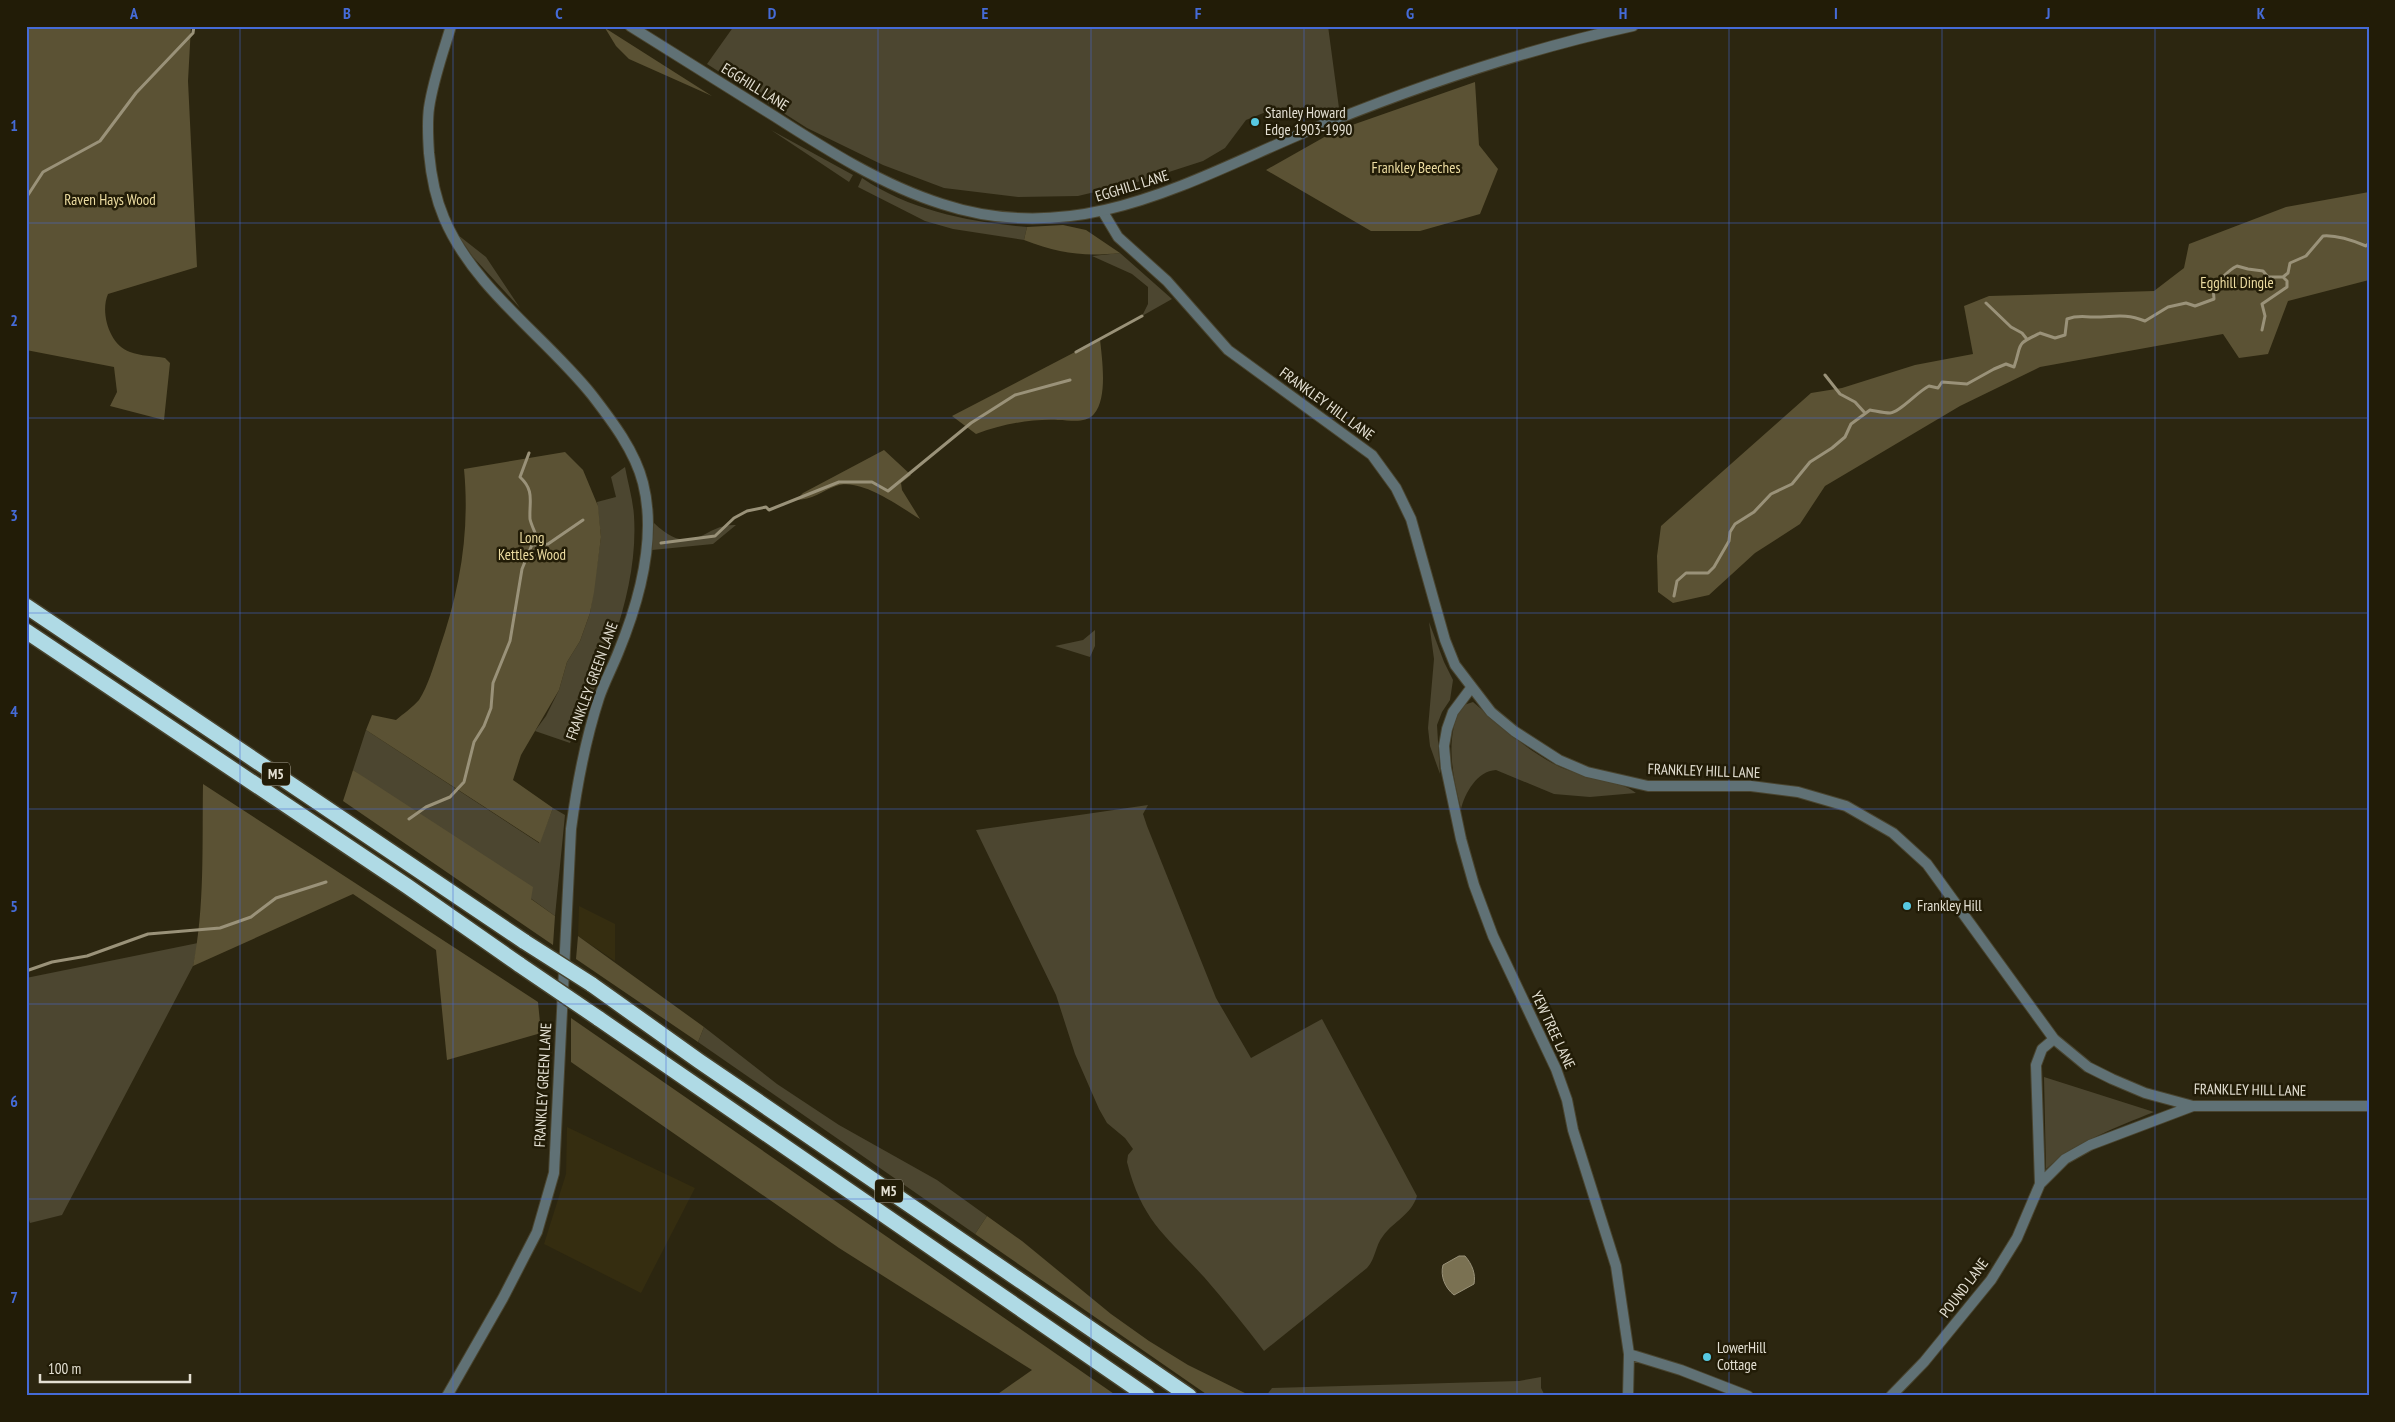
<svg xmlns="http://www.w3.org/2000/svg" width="2395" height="1422" font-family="'PT Sans Narrow',sans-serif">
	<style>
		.built { fill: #352d10 }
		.green { fill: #4c4630 }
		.forest { fill: #5b5234 }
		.water { fill: #7a7152; stroke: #9a9279 }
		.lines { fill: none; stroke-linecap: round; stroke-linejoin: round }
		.stream { stroke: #9a9279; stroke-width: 3 }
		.minor-casing { stroke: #49442f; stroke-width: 12 }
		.tertiary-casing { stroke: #49442f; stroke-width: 12 }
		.motorway-casing { stroke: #49442f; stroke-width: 18 }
		.minor { stroke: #607175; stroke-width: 10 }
		.tertiary { stroke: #607175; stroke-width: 10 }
		.motorway { stroke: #afdae5; stroke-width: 15 }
		.motorway-bridge-casing { stroke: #49442f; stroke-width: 18; stroke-linecap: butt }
		.motorway-bridge { stroke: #afdae5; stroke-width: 15 }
		.grid { fill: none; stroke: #456bd7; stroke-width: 1; stroke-opacity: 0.55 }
		.poi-dot { fill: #57c9e2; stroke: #221c07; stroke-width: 2 }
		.labels { text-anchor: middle; stroke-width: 5; stroke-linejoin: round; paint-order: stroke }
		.shield { fill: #221c07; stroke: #aaa596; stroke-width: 1 }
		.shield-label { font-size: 14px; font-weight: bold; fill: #e4e0d3 }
		.street-label { font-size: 15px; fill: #e4e0d3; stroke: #221c07 }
		.poi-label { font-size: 15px; fill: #e4e0d3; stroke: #221c07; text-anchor: start }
		.park-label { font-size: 15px; fill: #ecdca1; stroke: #221c07 }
		.neatline { fill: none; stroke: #456bd7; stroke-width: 2 }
		.grid-label { font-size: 16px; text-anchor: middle; font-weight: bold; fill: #456bd7 }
	</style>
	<rect width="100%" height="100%" fill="#2c2610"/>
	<path class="built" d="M579,906L615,924V961L578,936Z
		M567,1127L695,1188L641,1293L544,1244L566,1174Z"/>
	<path class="green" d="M734,26H1328L1339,108L1321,114L1273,109L1246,120L1225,148L1203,161L1141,181L1078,196L1018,197L944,188L883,165L807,128L707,64Z
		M771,130L853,175L849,182Z
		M862,178C911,211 970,222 1027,227L1024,240L953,229L925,221L858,187Z
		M458,235L486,257L520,308L473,257Z
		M1120,253L1172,299L1142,316L1148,304V287L1132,274L1092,256Z
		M625,467C628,483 633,500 634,516C639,593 602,675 570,743L535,731L546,716L559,690L567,662L580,641L590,613L601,537L597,502L616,497L611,477Z
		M654,523C694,561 703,523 736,525L713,544L652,550Z
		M1429,622L1444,662L1453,680L1450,700L1442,712L1437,725L1440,774L1430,746L1428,728L1434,659Z
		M1095,630V646L1090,657L1055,646L1083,640Z
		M1473,702C1502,726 1526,751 1560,767C1582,777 1621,780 1636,793L1590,797L1554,794L1496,770C1477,771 1465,793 1461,809C1452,773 1445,740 1461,706Z
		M366,730L539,843L553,808L565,815L555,916L353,770Z
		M1148,805L1143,814L1147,826L1216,998L1251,1058L1322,1019L1417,1196C1411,1215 1394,1221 1383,1236C1375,1246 1376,1258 1367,1268L1264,1351C1245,1326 1225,1301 1204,1277C1165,1235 1142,1221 1127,1162L1128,1155L1133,1149L1125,1138L1107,1123L1099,1109L1075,1054L1056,995L976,830Z
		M198,943L193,966L62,1215L30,1223L26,1210V978Z
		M704,1027L777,1084L839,1125L937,1180L987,1216L975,1234L698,1042Z
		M2044,1077L2154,1112C2116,1127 2077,1142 2046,1169Z
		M1541,1377V1388L1545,1396H1266L1272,1388L1519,1381Z"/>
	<path class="forest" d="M26,26H191L188,81L197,267L108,294C100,312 109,345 130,352C140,356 154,356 165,358L170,363L164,420L110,406L117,392L114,367L26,350Z
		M605,28L712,96L629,59L616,46Z
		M1475,82L1479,145L1498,169L1480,214L1420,231H1371L1266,170L1335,131Z
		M2369,192V280L2288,301L2268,354L2239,358L2223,334L2040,367L1960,406L1825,486L1800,524L1755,553L1709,595L1673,603L1658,592L1657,556L1661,526L1811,393L1842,388L1915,365L1973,354L1964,306L1989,296L2154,291L2184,268L2189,244L2286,207Z
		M1063,225L1086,230L1120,253C1082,257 1059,253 1024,240L1027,227Z
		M1100,339C1102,359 1108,398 1094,414C1085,424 1071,420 1058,420C1030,419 1002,424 976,434L952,416Z
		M884,450L911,475L901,483L902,490L920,519C900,507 860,477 836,486C822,491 812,500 796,500L803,493Z
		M565,452L583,470L598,506L601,537L594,592L590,613L580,641L567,662L559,690L521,755L513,780L553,808L540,843L366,730L372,715L396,720C403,714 413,707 419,700C428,686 434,665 439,650C460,590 470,532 464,469Z
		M353,770L533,887L531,899L555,916L553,945L343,801Z
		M203,784L538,1002L541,1033L447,1060L436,950L353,894L193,966C205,907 202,845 203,784Z
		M578,936L704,1027L698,1042L576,959Z
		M571,1018L1117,1396H995L1032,1370L839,1248L571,1062Z
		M987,1216L1022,1241L1111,1314L1149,1341L1188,1365L1251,1396H1209L975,1234Z"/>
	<path class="water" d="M1459,1256H1465C1472,1264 1476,1274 1474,1284L1454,1295C1445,1288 1440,1276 1443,1265Z"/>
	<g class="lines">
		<path class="stream" d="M26,198L43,172L100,141L136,93L193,33L194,26
			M1986,303L2011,327L2022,333L2026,338
			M2262,330L2265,316L2262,304L2287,287V281L2283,277
			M1076,352L1142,316
			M1825,375L1840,394L1855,402L1865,413
			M661,543L715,536L734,518L747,511L766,507L769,510L839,482H872L888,491L971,423L1015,395L1070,380
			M532,545L548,544L583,520
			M1674,596L1677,581L1686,573H1708L1714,567L1729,541L1730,532L1735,524L1754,512L1771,494L1792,484L1810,462L1832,448L1845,437L1851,424L1870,410C1876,411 1884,413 1890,413C1900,412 1917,392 1929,386L1938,388L1942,382L1967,384L1994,369L2006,364L2014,367C2023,341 2014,346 2040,333L2055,338L2065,335L2067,319C2078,315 2083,317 2094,317C2115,317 2124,313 2145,321L2168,307L2186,303L2195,306L2214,299L2213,286C2223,279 2226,271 2237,266L2248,269L2263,271L2268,277H2283L2288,273L2290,263L2306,256L2323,236C2335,235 2354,241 2366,246L2369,243
			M409,819L426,807L450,797L464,782L474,742L484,726L491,708L493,683L510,641L522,569L536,535C534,530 531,524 530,519C529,501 535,491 520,477L529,453
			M26,971L52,962L87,956L148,934L220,928L251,917L276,898L326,882"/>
		<defs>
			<path id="minor" d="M1103,212L1118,237L1167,281L1228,350L1372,455L1396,488L1411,519L1445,640L1455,665L1491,712L1514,731L1559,760L1587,772L1648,786H1751L1798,792L1846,806L1893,833L1927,864L2054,1039L2088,1067L2112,1079L2145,1093L2193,1106H2369
				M1471,688L1453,712L1447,729L1444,746L1446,768L1461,839L1474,885L1493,936L1556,1069L1567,1100L1573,1130L1616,1266L1629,1354L1628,1396
				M2040,1184L2036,1065L2042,1049L2054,1039
				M1629,1354L1681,1370L1748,1396
				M1891,1396L1924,1362L1991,1280L2017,1238L2040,1184L2065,1159L2090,1145L2193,1106"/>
			<path id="tertiary" d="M630,26C678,56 726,86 774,116C827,150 882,185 942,204C1085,251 1200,174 1327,123C1426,83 1528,49 1633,26
				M447,1396L503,1298L537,1232L554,1173L571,829C577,784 585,741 599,698C604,683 612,668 618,653C639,602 657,538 643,483C635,451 612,421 592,395C545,336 474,289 444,218C435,197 431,175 429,153C428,138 427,123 429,108C433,80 443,53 451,26"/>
			<path id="motorway" d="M26,606L525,942
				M26,631L407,886L520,965
				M591,984L699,1061L1189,1396
				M598,1018L1147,1396"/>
		</defs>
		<use href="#minor" class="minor-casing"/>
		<use href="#tertiary" class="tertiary-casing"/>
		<use href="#motorway" class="motorway-casing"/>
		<use href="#minor" class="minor"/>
		<use href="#tertiary" class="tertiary"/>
		<use href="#motorway" class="motorway"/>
		<defs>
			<path id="motorway-bridge" d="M525,942L591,984
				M520,965L598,1018"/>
		</defs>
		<use href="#motorway-bridge" class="motorway-bridge-casing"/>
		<use href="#motorway-bridge" class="motorway-bridge"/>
	</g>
	<path class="grid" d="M240,26V1396M453,26V1396M666,26V1396M878,26V1396M1091,26V1396M1304,26V1396M1517,26V1396M1729,26V1396M1942,26V1396M2155,26V1396M26,223H2369M26,418H2369M26,613H2369M26,809H2369M26,1004H2369M26,1199H2369"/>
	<g class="poi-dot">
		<circle cx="1255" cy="122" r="5"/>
		<circle cx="1907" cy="906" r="5"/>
		<circle cx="1707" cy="1357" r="5"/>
	</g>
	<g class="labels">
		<g class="shield">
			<rect x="262" y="762.5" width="28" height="23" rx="4"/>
			<rect x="875" y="1179.5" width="28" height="23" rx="4"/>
		</g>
		<g class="shield-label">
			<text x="276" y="779">M5</text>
			<text x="889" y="1196">M5</text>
		</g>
		<g class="street-label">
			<text transform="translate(755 87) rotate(32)" y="5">EGGHILL LANE</text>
			<text transform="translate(1132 186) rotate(-17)" y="5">EGGHILL LANE</text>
			<text transform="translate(1327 404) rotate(36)" y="5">FRANKLEY HILL LANE</text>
			<text transform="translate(592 681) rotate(-70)" y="5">FRANKLEY GREEN LANE</text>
			<text transform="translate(1704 771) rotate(2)" y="5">FRANKLEY HILL LANE</text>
			<text transform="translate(1553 1030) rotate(65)" y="5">YEW TREE LANE</text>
			<text transform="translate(543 1085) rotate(-87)" y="5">FRANKLEY GREEN LANE</text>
			<text transform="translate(2250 1090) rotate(1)" y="5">FRANKLEY HILL LANE</text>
			<text transform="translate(1964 1288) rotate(-53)" y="5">POUND LANE</text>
		</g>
		<g class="poi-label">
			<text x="1265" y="118">Stanley Howard<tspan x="1265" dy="17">Edge 1903-1990</tspan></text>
			<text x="1917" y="911">Frankley Hill</text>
			<text x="1717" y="1353">LowerHill<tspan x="1717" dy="17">Cottage</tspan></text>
		</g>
		<g class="park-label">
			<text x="1416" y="173">Frankley Beeches</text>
			<text x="110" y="205">Raven Hays Wood</text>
			<text x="2237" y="288">Egghill Dingle</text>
			<text x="532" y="543">Long<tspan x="532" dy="17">Kettles Wood</tspan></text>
		</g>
	</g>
	<rect width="2395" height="1422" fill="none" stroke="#221c07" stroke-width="55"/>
	<path d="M40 1374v8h150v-8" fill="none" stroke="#e4e0d3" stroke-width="2.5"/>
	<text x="48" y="1374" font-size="15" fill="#e4e0d3" stroke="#221c07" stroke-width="4" paint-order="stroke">100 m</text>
	<rect x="28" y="28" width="2340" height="1366" class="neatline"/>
	<g class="grid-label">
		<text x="134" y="19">A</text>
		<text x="347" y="19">B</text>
		<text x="559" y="19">C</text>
		<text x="772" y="19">D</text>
		<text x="985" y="19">E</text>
		<text x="1198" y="19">F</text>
		<text x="1410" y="19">G</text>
		<text x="1623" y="19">H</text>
		<text x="1836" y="19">I</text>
		<text x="2048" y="19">J</text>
		<text x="2261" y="19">K</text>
		<text x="14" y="131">1</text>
		<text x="14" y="326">2</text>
		<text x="14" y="521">3</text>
		<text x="14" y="717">4</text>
		<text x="14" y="912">5</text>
		<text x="14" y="1107">6</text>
		<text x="14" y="1303">7</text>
	</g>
</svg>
